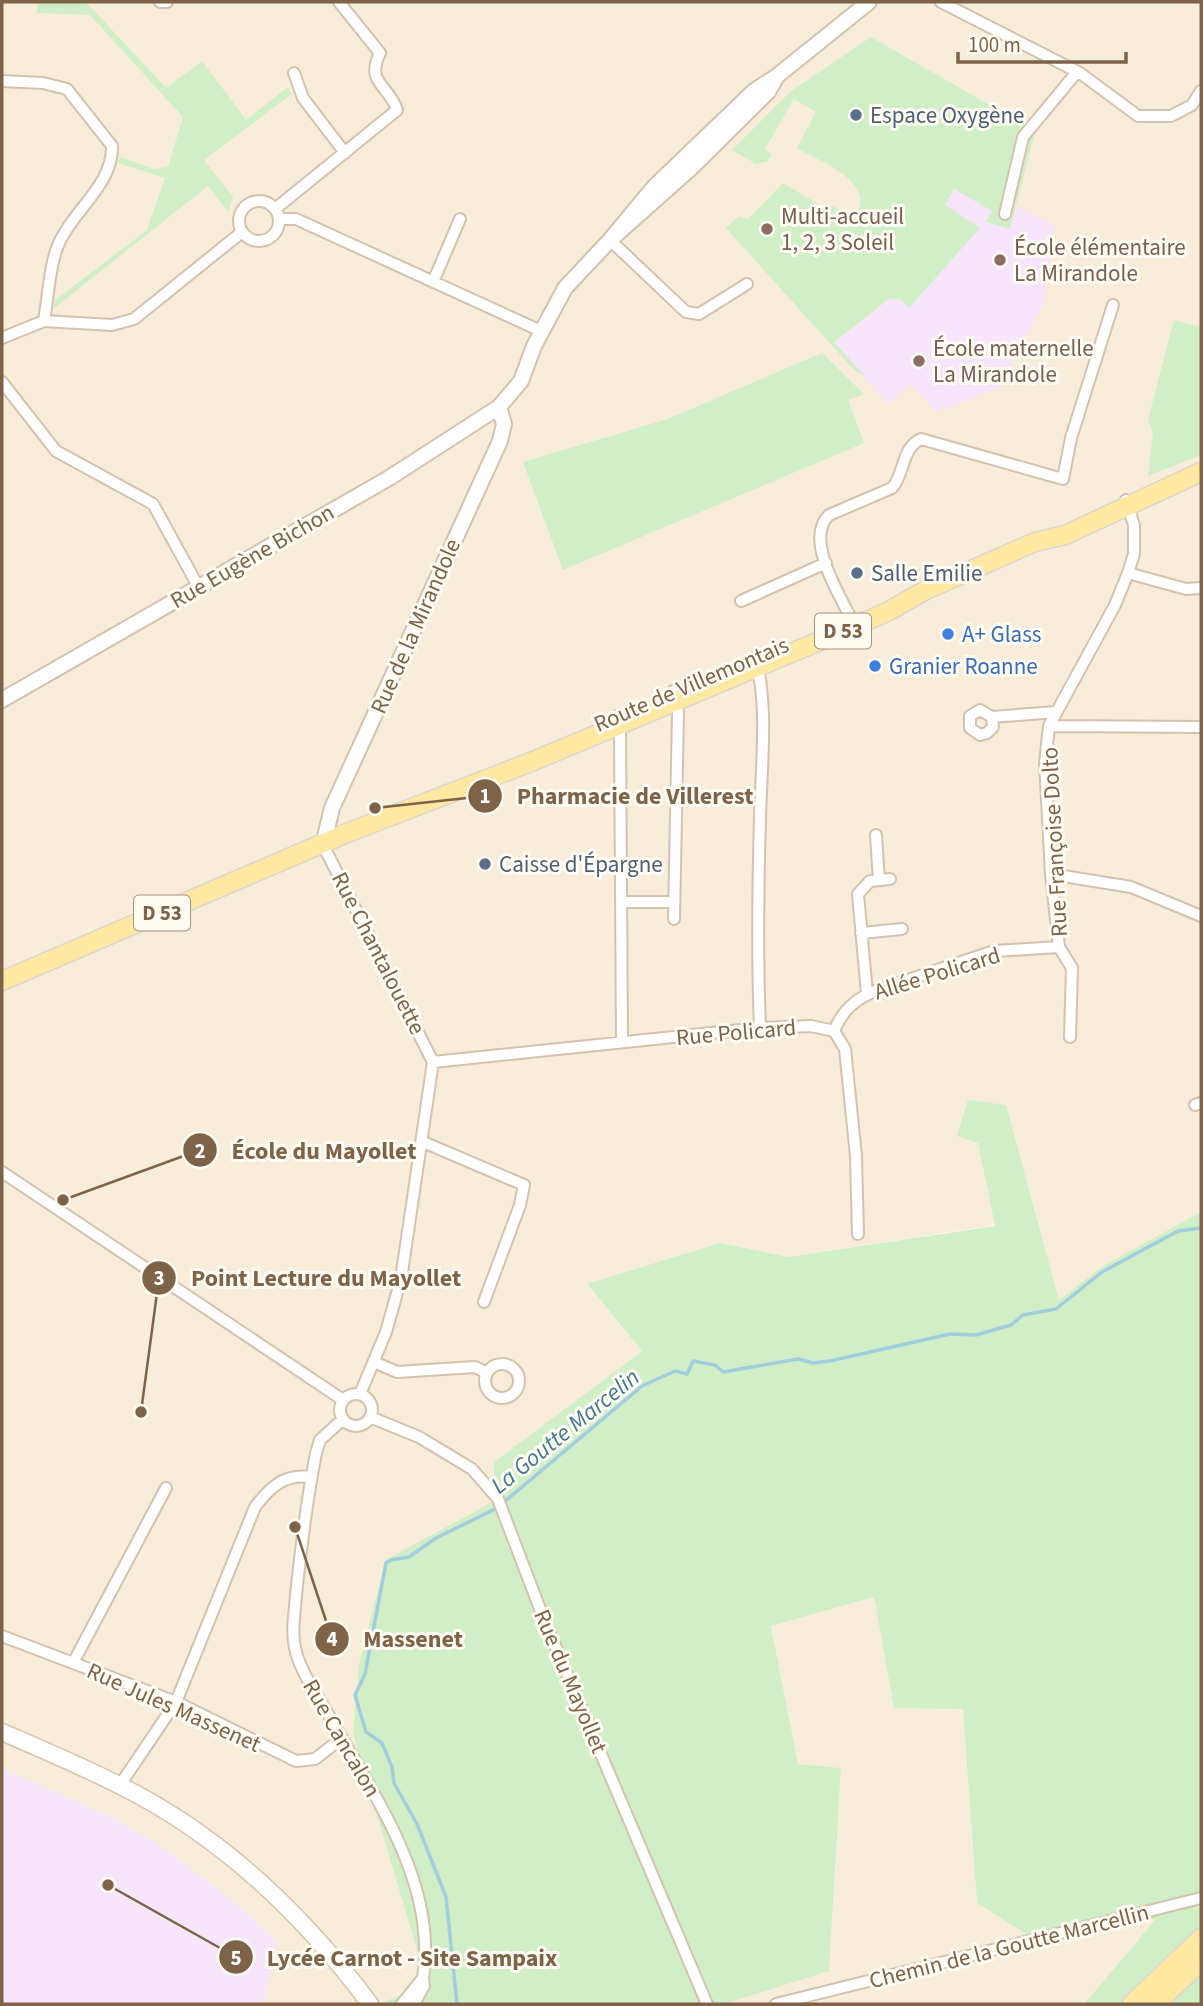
<svg xmlns="http://www.w3.org/2000/svg" width="1203" height="2006" font-family="'Source Sans 3',sans-serif">
	<style>
		.residential { fill: #f7edd8 }
		.education { fill: #f7e6fb }
		.green { fill: #d1efc6 }
		.lines { fill: none; stroke-linecap: round; stroke-linejoin: round }
		.stream { stroke: #a1cdde; stroke-width: 3.5 }
		.minor-casing { stroke: #d3c3ae; stroke-width: 14 }
		.tertiary-casing { stroke: #d3c3ae; stroke-width: 18 }
		.secondary-casing { stroke: #d7c4ab; stroke-width: 19 }
		.primary-casing { stroke: #ddd6d0; stroke-width: 21 }
		.minor { stroke: #fff; stroke-width: 10 }
		.tertiary { stroke: #fff; stroke-width: 14 }
		.secondary { stroke: #fff; stroke-width: 16 }
		.primary { stroke: #ffe8a1; stroke-width: 18 }
		.service-dot { fill: #5c6f8a; stroke: #fffcf3; stroke-width: 2.5 }
		.education-dot { fill: #8d6e63; stroke: #fffcf3; stroke-width: 2.5 }
		.shop-dot { fill: #3f7fe0; stroke: #fffcf3; stroke-width: 2.5 }
		.labels { text-anchor: middle; stroke-width: 6; stroke-linejoin: round; paint-order: stroke }
		.shield { fill: #fffcf3; stroke: #a5917c; stroke-width: 2 }
		.shield-label { font-size: 21px; font-weight: bold; fill: #7e6349 }
		.service-label { font-size: 23px; fill: #4e5e75; stroke: #fffcf3; text-anchor: start }
		.education-label { font-size: 23px; fill: #785e54; stroke: #fffcf3; text-anchor: start }
		.street-label { font-size: 23px; fill: #7e6349; stroke: #fffcf3 }
		.shop-label { font-size: 23px; fill: #366cbe; stroke: #fffcf3; text-anchor: start }
		.water-label { font-size: 24px; font-style: italic; fill: #407a93; stroke: #fffcf3 }
		.leader { fill: none; stroke: #7e6349; stroke-width: 2.5 }
		.callout-dot { fill: #7e6349; stroke: #fffcf3; stroke-width: 2.5 }
		.mark-label { font-size: 21px; text-anchor: middle; font-weight: bold; fill: #fff }
		.callout-label { font-size: 24px; text-anchor: middle; font-weight: bold; fill: #7e6349; stroke: #fffcf3; stroke-width: 6; stroke-linejoin: round; paint-order: stroke }
	</style>
	<rect width="100%" height="100%" fill="#fef9ea"/>
	<path class="residential" d="M2,2H1201V1212L1103,1266L1059,1300L1006,1106L978,1143L995,1225L788,1257L720,1243L587,1285L642,1351L495,1462L494,1501L353,1733L423,1970L401,1995L378,2004H263L277,1945L273,1937L230,1898L154,1841L113,1818L2,1768Z
		M874,1597L894,1708H963L977,1903L1026,1934L1157,1918L1084,2004H724L829,1970L841,1768L798,1764L771,1626Z"/>
	<path class="education" d="M954,188L992,211L987,222L1010,228L1016,206L1054,225L1044,303L999,388L937,412L911,385L888,405L834,343L890,298L901,300L909,307L945,205Z
		M2,1768L113,1818L154,1841L230,1898L273,1937L277,1945L263,2004H2Z"/>
	<path class="green" d="M37,2H86L166,88L202,61L246,120L288,87L292,94L204,160L233,197L228,212L208,186L53,309L55,300L147,230L165,178L118,163L120,157L154,169L168,167L183,117L90,15L37,13Z
		M871,37L1035,131L1010,229L986,222L992,211L954,189L945,205L980,228L909,308L901,300L890,298L834,342L865,376L854,370L726,228L739,216L748,219L783,183L826,209L832,206L848,214L859,208C869,178 818,161 797,148L816,112L794,99L765,149L772,154L768,161L756,164L732,150L791,91Z
		M1174,320L1201,327V455L1148,476L1153,432L1148,420Z
		M822,353L864,394L848,400L864,443L563,570L523,462L668,419Z
		M968,1100L1006,1105L1059,1300L1103,1266L1201,1212V2004H1084L1156,1919L1026,1934L977,1903L963,1709L894,1708L874,1597L771,1626L798,1764L841,1768L829,1971L724,2004H378L401,1995L423,1970L353,1734L359,1664L386,1560L494,1501V1462L642,1351L587,1284L720,1243L788,1257L995,1226L978,1143L957,1136Z"/>
	<g class="lines">
		<path class="stream" d="M457,2004L446,1897L417,1824L394,1783L392,1767L382,1743L366,1732L355,1695L365,1674L386,1563L391,1560L409,1557L436,1538L497,1508L642,1386L675,1371L687,1374L693,1361L715,1365L723,1372L798,1359L813,1363L830,1361L950,1334L976,1335L1011,1325L1023,1315L1056,1309L1102,1272L1178,1231L1201,1228"/>
		<defs>
			<path id="minor" d="M160,2H167
				M941,2L1080,73L1138,116H1171L1192,105L1201,91
				M294,73L303,98L345,153
				M2,81L43,83L67,89L112,146C113,184 75,209 60,241C50,260 48,298 44,321
				M239 221a20 20 0 1 1 40 0a20 20 0 1 1-40 0Z
				M275,209L397,110C389,85 365,83 380,53L339,2
				M1005,214L1023,137L1077,72
				M279,219H296L541,331
				M610,240L686,312L699,314L747,284
				M433,282L460,219
				M2,338L44,321L112,325L134,319L242,232
				M2,382L56,451L153,504L198,586
				M1128,573L1186,589L1201,588
				M741,601L826,563
				M855,626C842,599 803,540 829,515L892,488C905,474 901,448 921,439L1063,479L1071,438L1113,305
				M755,657C769,703 761,769 760,818C758,888 757,957 760,1028
				M673,691L678,712L674,919
				M617,716L620,731L622,1042
				M992,717L993,727L987,733L980,735L970,728V716L980,710L992,717L1056,712
				M1049,726L1201,727
				M876,835L879,880
				M323,845L433,1062L401,1279L386,1332L360,1394
				M1051,874L1131,887L1201,916
				M622,902H674
				M861,933L902,929
				M867,994L858,894L870,881L890,879
				M834,1031C842,1011 855,999 875,991L994,951L1059,947
				M1070,1037L1072,968L1059,947L1051,874L1045,763L1049,726L1115,605L1128,573L1134,554V525L1126,500
				M433,1062L760,1028L811,1026L834,1031L845,1049L856,1156L858,1234
				M1195,1105L1201,1103
				M423,1142L524,1185L520,1205L484,1302
				M2,1172L343,1400
				M374,1362L397,1372L475,1367L487,1373
				M485 1381a17 17 0 1 1 34 0a17 17 0 1 1-34 0Z
				M340 1410a16 16 0 1 1 32 0a16 16 0 1 1-32 0Z
				M370,1417L419,1437L472,1469L498,1499L545,1622L707,2004
				M343,1419L320,1440L316,1453C307,1499 301,1547 296,1595C295,1612 291,1631 295,1648C300,1671 316,1693 328,1714C372,1793 438,1882 423,1978
				M2,1636L176,1702L296,1761L315,1759L342,1738
				M73,1663L166,1488
				M120,1785L176,1702L255,1507C271,1486 284,1474 311,1477
				M402,2004L423,1978L424,1986L414,2004
				M776,2004L1201,1898"/>
			<path id="tertiary" d="M777,76L869,2
				M2,700L389,478L499,407L521,381L534,346L565,288L610,240L654,187L754,91L777,76L768,92L691,168L610,240
				M323,845L332,808L500,441L504,424L499,407"/>
			<path id="secondary" d="M2,1732C41,1749 81,1766 119,1785C220,1835 303,1914 370,2004"/>
			<path id="primary" d="M2,981L347,833L531,762L846,630L889,611L926,590L1035,542L1065,535L1201,472
				M1132,2004L1201,1938
				M1156,2004L1201,1961"/>
		</defs>
		<use href="#minor" class="minor-casing"/>
		<use href="#tertiary" class="tertiary-casing"/>
		<use href="#secondary" class="secondary-casing"/>
		<use href="#primary" class="primary-casing"/>
		<use href="#minor" class="minor"/>
		<use href="#tertiary" class="tertiary"/>
		<use href="#secondary" class="secondary"/>
		<use href="#primary" class="primary"/>
	</g>
	<g class="service-dot">
		<circle cx="856" cy="115" r="7"/>
		<circle cx="857" cy="573" r="7"/>
		<circle cx="485" cy="864" r="7"/>
	</g>
	<g class="education-dot">
		<circle cx="767" cy="229" r="7"/>
		<circle cx="1000" cy="260" r="7"/>
		<circle cx="919" cy="361" r="7"/>
	</g>
	<g class="shop-dot">
		<circle cx="948" cy="634" r="7"/>
		<circle cx="875" cy="666" r="7"/>
	</g>
	<g class="labels">
		<g class="shield">
			<rect x="815" y="613.5" width="56" height="35" rx="5"/>
			<rect x="134" y="895.5" width="56" height="35" rx="5"/>
		</g>
		<g class="shield-label">
			<text x="843" y="638">D 53</text>
			<text x="162" y="920">D 53</text>
		</g>
		<g class="service-label">
			<text x="870" y="123">Espace Oxygène</text>
			<text x="871" y="581">Salle Emilie</text>
			<text x="499" y="872">Caisse d'Épargne</text>
		</g>
		<g class="education-label">
			<text x="781" y="224">Multi-accueil<tspan x="781" dy="26">1, 2, 3 Soleil</tspan></text>
			<text x="1014" y="255">École élémentaire<tspan x="1014" dy="26">La Mirandole</tspan></text>
			<text x="933" y="356">École maternelle<tspan x="933" dy="26">La Mirandole</tspan></text>
		</g>
		<g class="street-label">
			<text transform="translate(252 556) rotate(-30)" y="8">Rue Eugène Bichon</text>
			<text transform="translate(415 626) rotate(-66)" y="8">Rue de la Mirandole</text>
			<text transform="translate(691 684) rotate(-23)" y="8">Route de Villemontais</text>
			<text transform="translate(1054 842) rotate(-93)" y="8">Rue Françoise Dolto</text>
			<text transform="translate(379 953) rotate(63)" y="8">Rue Chantalouette</text>
			<text transform="translate(937 973) rotate(-17)" y="8">Allée Policard</text>
			<text transform="translate(736 1032) rotate(-5)" y="8">Rue Policard</text>
			<text transform="translate(571 1681) rotate(67)" y="8">Rue du Mayollet</text>
			<text transform="translate(174 1707) rotate(24)" y="8">Rue Jules Massenet</text>
			<text transform="translate(342 1738) rotate(60)" y="8">Rue Cancalon</text>
			<text transform="translate(1009 1946) rotate(-14)" y="8">Chemin de la Goutte Marcellin</text>
		</g>
		<g class="shop-label">
			<text x="962" y="642">A+ Glass</text>
			<text x="889" y="674">Granier Roanne</text>
		</g>
		<g class="water-label">
			<text transform="translate(565 1431) rotate(-39)" y="8">La Goutte Marcelin</text>
		</g>
	</g>
	<path class="leader" d="M375 808L485 796M63 1200L200 1150M141 1412L159 1278M295 1527L332 1639M108 1885L236 1957"/>
	<g class="callout-dot">
		<circle cx="375" cy="808" r="7"/>
		<circle cx="63" cy="1200" r="7"/>
		<circle cx="141" cy="1412" r="7"/>
		<circle cx="295" cy="1527" r="7"/>
		<circle cx="108" cy="1885" r="7"/>
		<circle cx="485" cy="796" r="18"/>
		<circle cx="200" cy="1150" r="18"/>
		<circle cx="159" cy="1278" r="18"/>
		<circle cx="332" cy="1639" r="18"/>
		<circle cx="236" cy="1957" r="18"/>
	</g>
	<g class="mark-label">
		<text x="485" y="803">1</text>
		<text x="200" y="1158">2</text>
		<text x="159" y="1285">3</text>
		<text x="332" y="1646">4</text>
		<text x="236" y="1965">5</text>
	</g>
	<g class="callout-label">
		<text x="635" y="804">Pharmacie de Villerest</text>
		<text x="324" y="1159">École du Mayollet</text>
		<text x="326" y="1286">Point Lecture du Mayollet</text>
		<text x="413" y="1647">Massenet</text>
		<text x="412" y="1966">Lycée Carnot - Site Sampaix</text>
	</g>
	<rect width="1203" height="2006" fill="none" stroke="#7e6349" stroke-width="7"/>
	<path d="M958 52v10h168v-10" fill="none" stroke="#7e6349" stroke-width="3.5"/>
	<text x="968" y="52" font-size="21" fill="#7e6349" stroke="#fffcf3" stroke-width="5" paint-order="stroke">100 m</text>
</svg>
